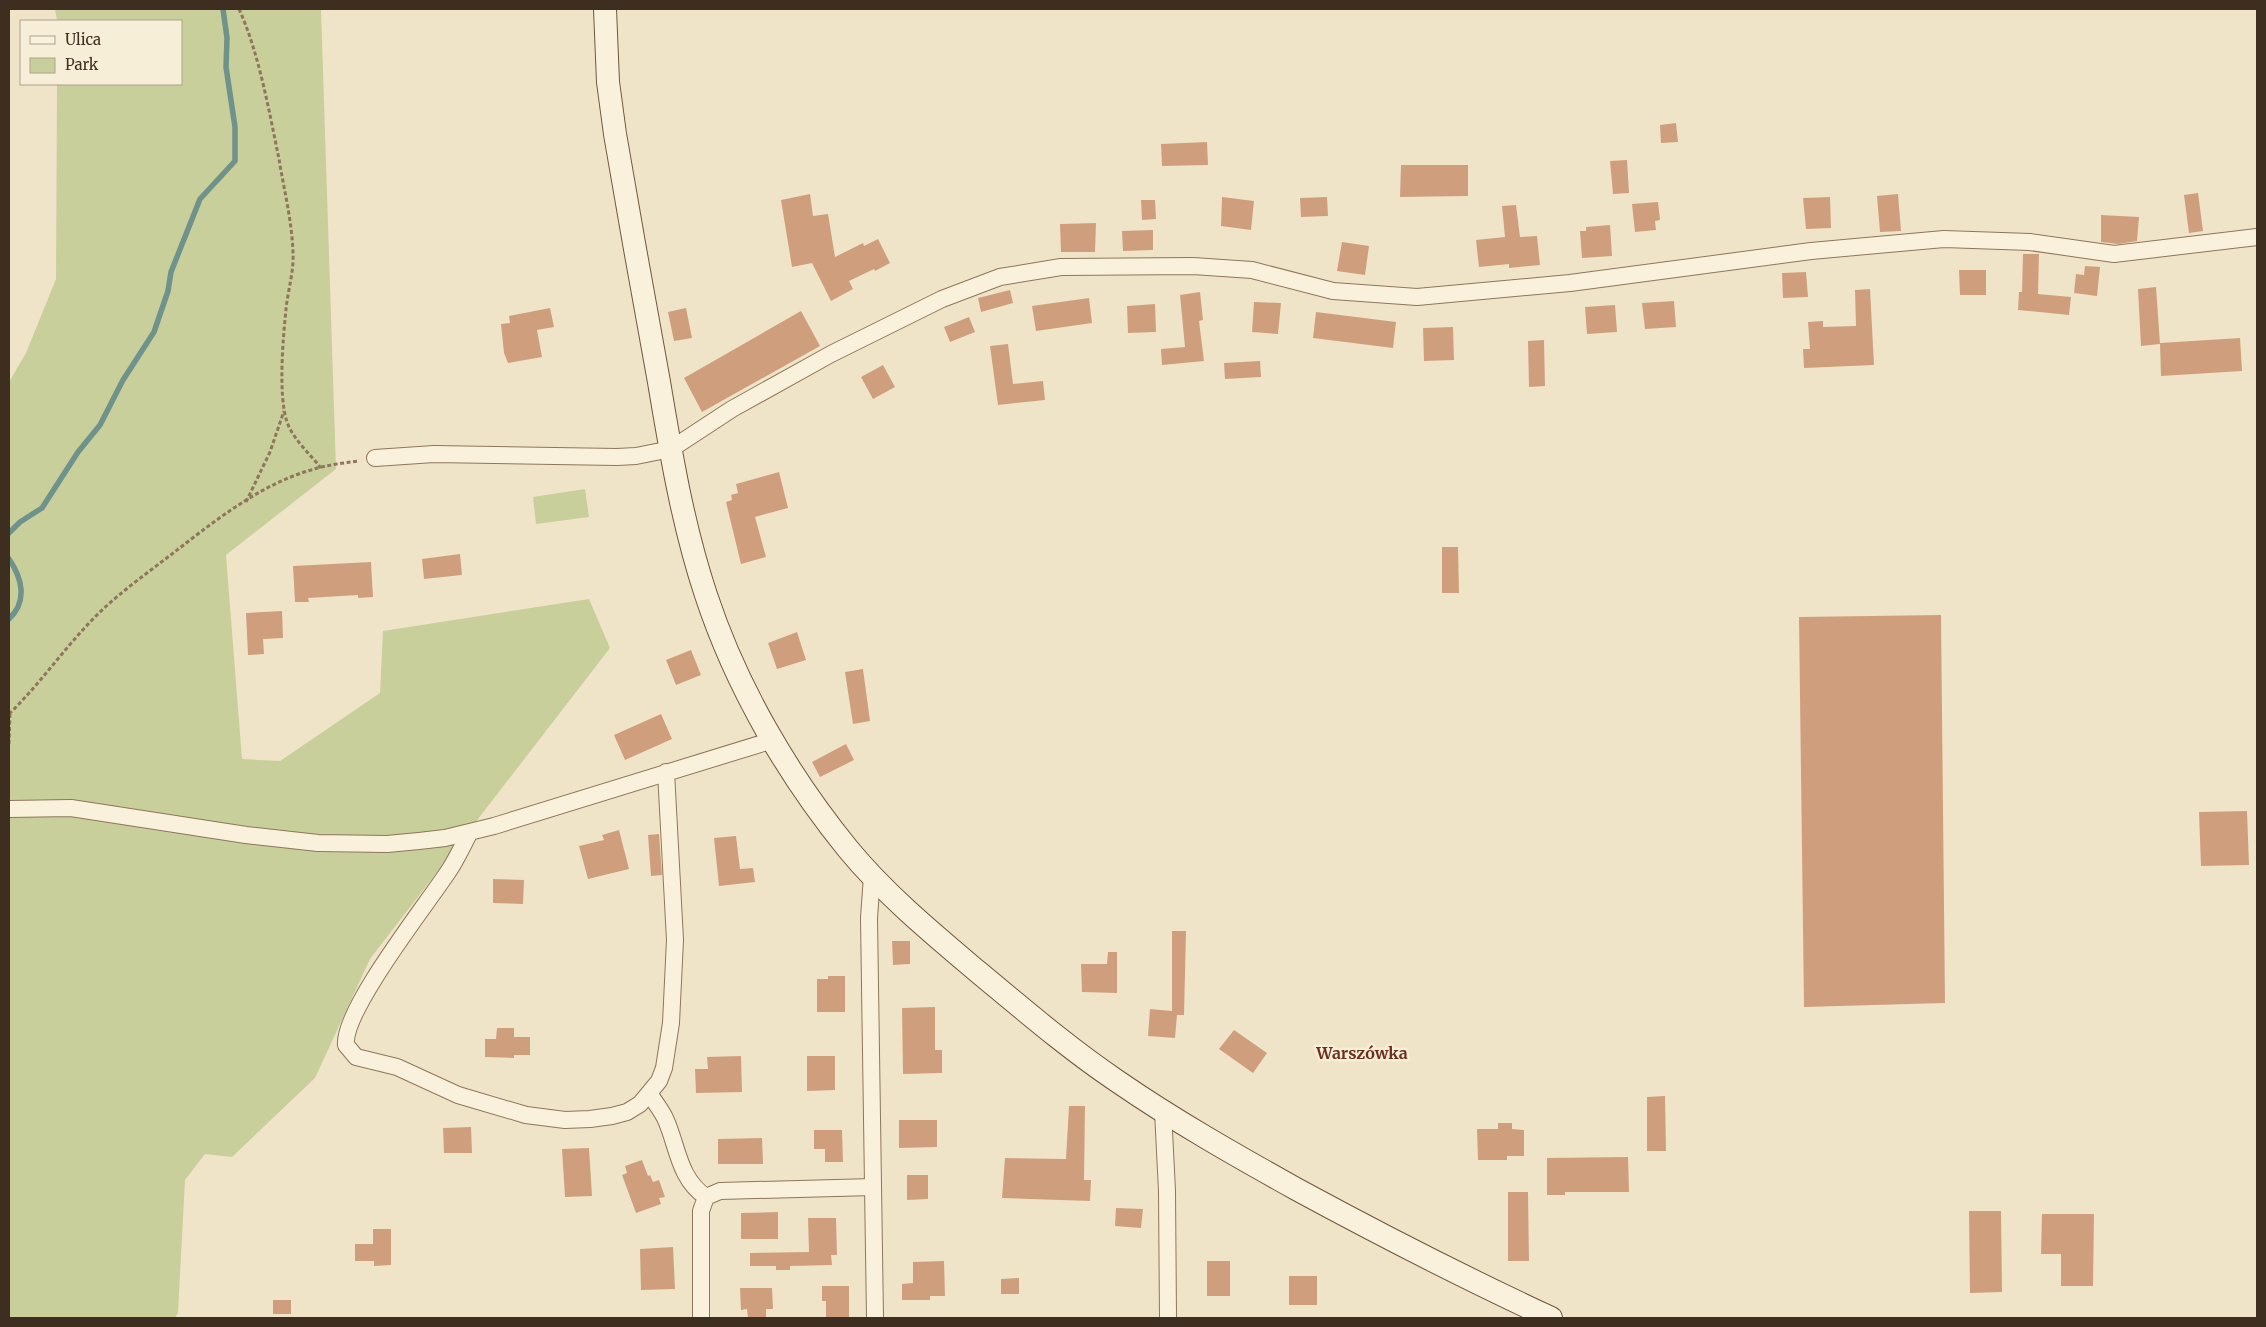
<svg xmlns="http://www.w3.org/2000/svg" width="2266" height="1327" font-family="Merriweather,serif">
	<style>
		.green { fill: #c9cf9b }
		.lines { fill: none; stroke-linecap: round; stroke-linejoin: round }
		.stream { stroke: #6f938a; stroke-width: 5.5 }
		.building { fill: #cf9f7d }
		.street-casing { stroke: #8d765c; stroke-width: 18 }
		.secondary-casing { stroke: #6f573f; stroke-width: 24 }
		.path { stroke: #8d765c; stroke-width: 3; stroke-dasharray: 4 2.5; stroke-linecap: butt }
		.street { stroke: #faf1dc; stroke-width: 16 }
		.secondary { stroke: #faf1dc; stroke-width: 22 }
		.labels { text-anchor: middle; stroke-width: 5; stroke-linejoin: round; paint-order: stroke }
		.quarter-label { font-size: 16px; font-weight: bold; fill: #6b2e1e; stroke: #f7eed8 }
	</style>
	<rect width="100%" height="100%" fill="#f0e4c8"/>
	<path class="green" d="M55,9H321L336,469L226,555L242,759L280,761L380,693L383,631L589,599L610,648L370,959L315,1078L232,1157L205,1154L185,1180L178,1313L175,1318H9V382L26,353L56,279L57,84H181V21H57Z
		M585,489L589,517L536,524L533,497Z"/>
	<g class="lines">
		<path class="stream" d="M9,533L20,522L42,508L78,452L100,425L123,380L154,332L168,291L171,272L200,199L235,161V127L226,67L227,38L223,9
			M9,559C22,578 28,601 9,619"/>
	</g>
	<path class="building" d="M1676,123L1678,142L1661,143L1660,125Z
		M1207,142L1208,165L1162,166L1161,144Z
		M1627,160L1629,193L1613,194L1610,161Z
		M1401,165H1468V196L1400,197Z
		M2198,193L2203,231L2189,233L2184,195Z
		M810,194L813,216L828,214L835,257L863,243L864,246L878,239L890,263L875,271L874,269L849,281L853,289L831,301L812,263L792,267L781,200Z
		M1898,194L1901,231L1880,232L1877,196Z
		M1222,197L1254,201L1251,230L1221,226Z
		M1327,197L1328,216L1301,217L1300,198Z
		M1830,197L1831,228L1806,229L1803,198Z
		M1141,200H1155L1156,219L1142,220Z
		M1658,202L1660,220L1655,221L1656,230L1635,232L1632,204Z
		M1516,205L1520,237L1537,236L1540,265L1509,268V264L1479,267L1476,240L1505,237L1502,206Z
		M2101,215L2139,217L2137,241L2118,244L2101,242Z
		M1096,223L1095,252H1061L1060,224Z
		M1610,225L1612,256L1582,258L1580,231H1586V227Z
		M1153,230V250L1123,251L1122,231Z
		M1342,242L1369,246L1365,275L1337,271Z
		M2023,254H2039L2038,294L2071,297L2069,315L2018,310L2019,292H2022Z
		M2085,266L2100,267L2097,296L2074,293L2076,274L2084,275Z
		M1959,270H1986V295H1960Z
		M1806,272L1808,297L1783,298L1782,273Z
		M2156,287L2160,344L2141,346L2138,289Z
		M1870,289L1874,365L1804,368L1803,349H1810L1808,322L1823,321V327L1856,326L1855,290Z
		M1010,290L1013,303L981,312L978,298Z
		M1200,292L1203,320L1199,321L1204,361L1162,365L1161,349L1185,347L1180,295Z
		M1089,298L1092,323L1036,331L1032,306Z
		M1674,301L1676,327L1645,329L1642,303Z
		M1254,302L1281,303L1278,334L1252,332Z
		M1155,304L1156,332L1128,333L1127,306Z
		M1615,305L1617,332L1587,334L1585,307Z
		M550,308L554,327L537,330L542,357L508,363L504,353L501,324L510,323L509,316Z
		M686,308L692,338L674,341L668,312Z
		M801,311L820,346L702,412L684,378Z
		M1316,312L1396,322L1393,348L1313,338Z
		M969,317L975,332L950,342L944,327Z
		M1453,327L1454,360L1424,361L1423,328Z
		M2240,338L2242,371L2161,376L2160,343Z
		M1544,340L1545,386L1529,387L1528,341Z
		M1008,344L1013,384L1043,381L1045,400L998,405L990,346Z
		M1260,361L1261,377L1225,379L1224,363Z
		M883,365L895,387L873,399L861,377Z
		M779,472L788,508L755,517L766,557L741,564L726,502L732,500L731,495L738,493L736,484Z
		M1442,547H1458L1459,593H1442Z
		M460,554L462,575L424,579L422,559Z
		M371,562L373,597L358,598V595L308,598L309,602H295L293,566Z
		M282,611L283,638L263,639L264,654L248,655L246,613Z
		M1941,615L1945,1003L1804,1007L1799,617Z
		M797,632L806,660L777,669L768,643Z
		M691,650L701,675L676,685L666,660Z
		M863,669L870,721L853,724L845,672Z
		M661,714L672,739L625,760L614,735Z
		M846,744L854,760L820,777L812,762Z
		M2247,811L2249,865L2201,866L2199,812Z
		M619,830L629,869L588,879L579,846L604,840L602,835Z
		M659,834L662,875L651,876L648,835Z
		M736,836L740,869L753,868L755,882L719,886L714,838Z
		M493,879L524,880L523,904L493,903Z
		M1172,931H1186L1184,1015H1177L1175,1038L1148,1036L1150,1009L1172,1011Z
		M892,941H910V964L893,965Z
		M1108,952H1117V993L1082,992L1081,964H1107Z
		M828,976H845V1012H817V979H828Z
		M935,1007V1050H942V1073L903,1074L902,1008Z
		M497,1028H514V1037H530V1055H514V1058L485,1057V1039H496Z
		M1234,1030L1267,1053L1253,1073L1219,1049Z
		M741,1056L742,1092L696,1093L695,1069H708L707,1057Z
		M807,1056H835V1090L807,1091Z
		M1665,1096L1666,1151H1647V1097Z
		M1069,1106H1085L1084,1180H1091L1090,1201L1002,1198L1005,1158L1066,1159Z
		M899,1120H937V1147L899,1148Z
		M1498,1123H1512V1129L1524,1130V1156H1507V1160H1478L1477,1129H1498Z
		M471,1127L472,1153H444L443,1128Z
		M814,1130H842L843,1162H825V1149H814Z
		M762,1138L763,1164H718V1139Z
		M589,1148L592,1196L565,1197L562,1149Z
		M1628,1157L1629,1192H1565V1195H1547V1158Z
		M642,1160L648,1176L650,1175L653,1182L659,1180L665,1197L659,1198L661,1204L636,1213L622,1175L627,1173L625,1166Z
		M907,1175H928V1199L907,1200Z
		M1508,1192H1528L1529,1261H1508Z
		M1116,1208L1143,1209L1141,1228L1115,1226Z
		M1969,1211H2001L2002,1292L1970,1293Z
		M778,1212V1239H741V1213Z
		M2042,1214H2094L2093,1286H2061V1254H2041Z
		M808,1218H836L837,1255H831L832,1265L790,1266V1270H776V1266H750V1253L809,1252Z
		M373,1229H391V1265L374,1266V1261H355V1244H373Z
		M673,1247L675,1289L641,1290L640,1249Z
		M944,1261L945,1296H930V1300H902V1284L913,1283V1262Z
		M1207,1261H1230V1296H1207Z
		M1289,1276H1317V1305H1289Z
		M1019,1278V1294H1001V1279Z
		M822,1286H849V1318H826V1301H822Z
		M740,1288H772L773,1309H766V1318H748L747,1309L741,1310Z
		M273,1300H291V1314H273Z"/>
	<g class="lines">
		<defs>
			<path id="street" d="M375,458L434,454L617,457L636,456L671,449L732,409L831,354L942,299L1000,277L1061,267L1193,266L1252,270L1333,291L1417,297L1570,283L1811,251L1944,239L2030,242L2114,254L2257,237
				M9,809L71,808L246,835L318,843L387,844L419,841L445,838L494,826L773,740
				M470,832C463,845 457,858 450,869C428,903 342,1011 346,1045L356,1057L397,1067L458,1095L526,1115L565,1120L590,1119L612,1116L627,1112L640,1104L659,1081L664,1068L671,1023L675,940L666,772
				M872,876L869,918L875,1318
				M650,1095C655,1102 661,1110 665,1118C678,1146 678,1178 706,1197
				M1163,1111L1167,1191L1168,1318
				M701,1318V1211L706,1197L720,1191L873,1187"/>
			<path id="secondary" d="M605,9L608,82L615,134C629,217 644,299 659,382C671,454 683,526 706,595C736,686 787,774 848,849C885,894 932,933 977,971C1023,1009 1068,1048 1117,1081C1175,1121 1237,1156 1298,1190C1381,1235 1465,1278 1551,1318"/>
		</defs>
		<use href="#street" class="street-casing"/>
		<use href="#secondary" class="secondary-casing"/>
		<path class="path" d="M239,9C259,53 269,111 279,159C284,190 292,221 293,253C294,271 288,290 286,309C283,339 278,395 287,422C293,439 310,454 321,468
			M246,502L270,452L284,411
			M9,714C39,685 63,650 92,620C115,596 142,577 168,557C211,524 258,485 311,470C326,465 343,463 359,461
			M9,744L10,713"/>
		<use href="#street" class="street"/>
		<use href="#secondary" class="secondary"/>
	</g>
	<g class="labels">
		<g class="quarter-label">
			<text x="1362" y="1059">Warszówka</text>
		</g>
	</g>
	<rect width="2266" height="1327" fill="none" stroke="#3d2e20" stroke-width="20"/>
	<rect x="20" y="20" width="162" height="65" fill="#f7eed8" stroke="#ada18e"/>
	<rect x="30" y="36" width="25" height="8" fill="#faf1dc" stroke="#ada18e"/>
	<text x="65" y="45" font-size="15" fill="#3d2e20">Ulica</text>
	<rect x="30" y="58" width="25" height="15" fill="#c9cf9b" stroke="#ada18e"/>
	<text x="65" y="70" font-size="15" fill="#3d2e20">Park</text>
</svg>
